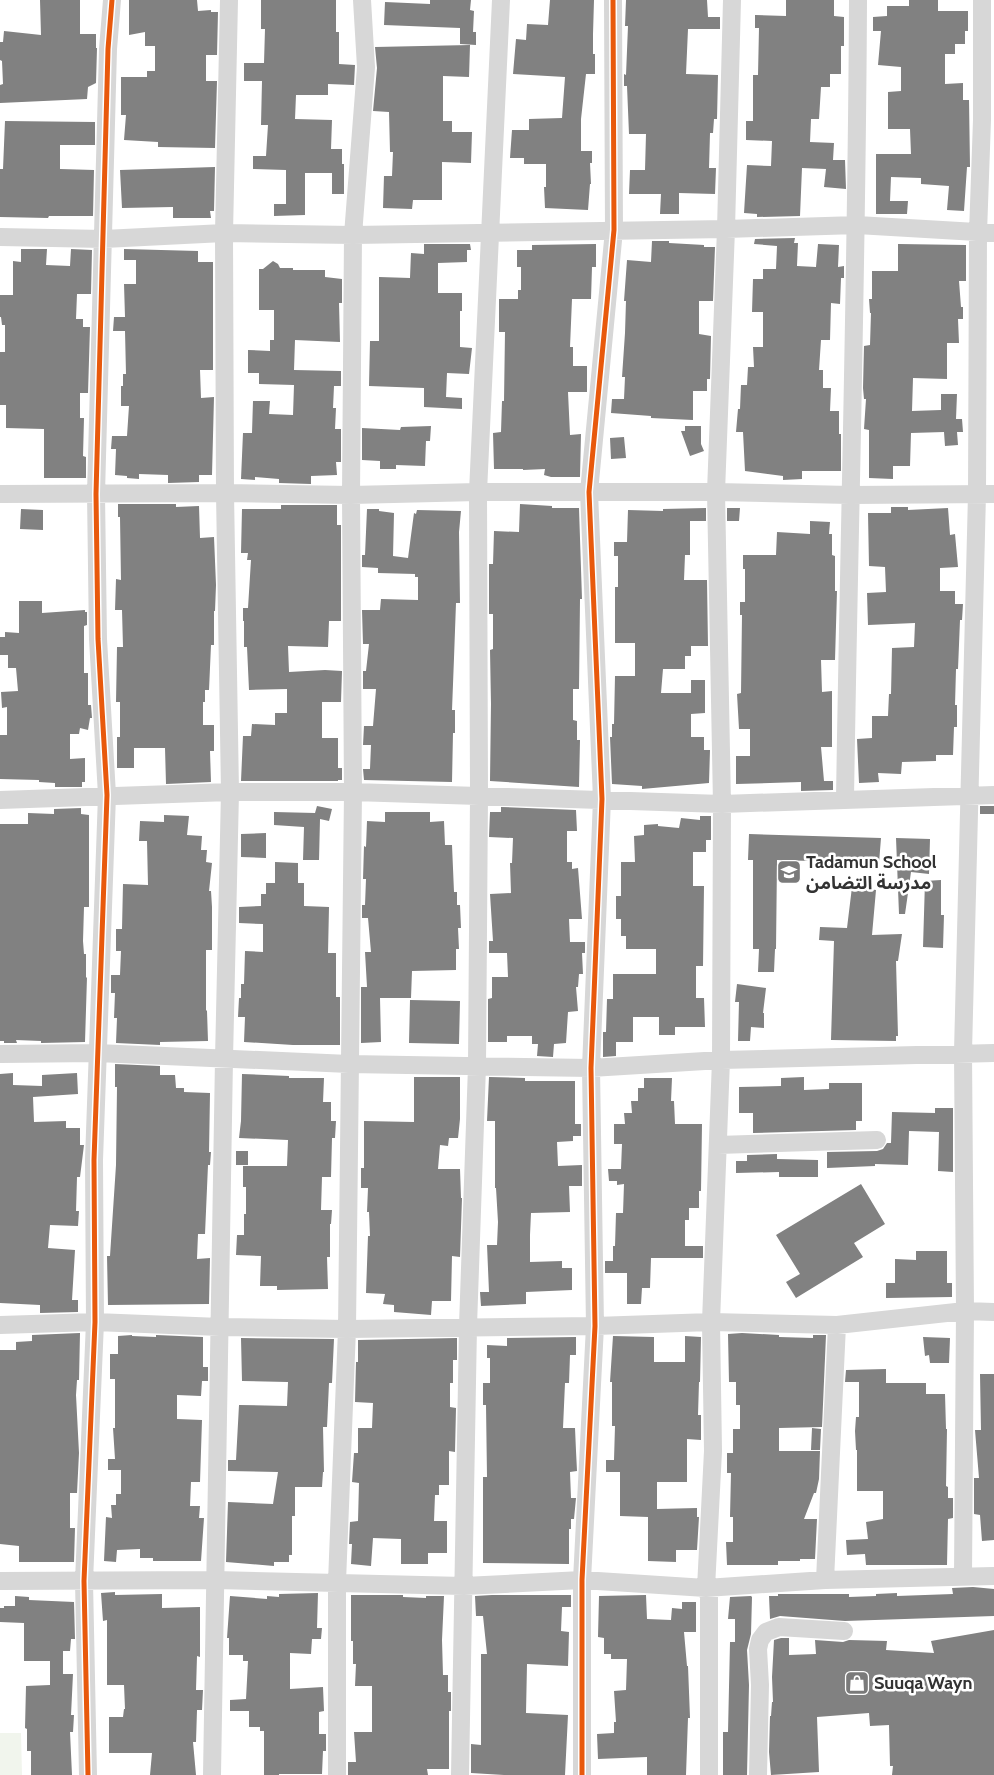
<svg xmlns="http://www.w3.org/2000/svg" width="994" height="1775" font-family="Cabin,'Noto Sans Arabic',sans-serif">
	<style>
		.green { fill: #f1f5ed }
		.building { fill: #818181 }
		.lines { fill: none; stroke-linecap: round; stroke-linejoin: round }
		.minor { stroke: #d7d7d7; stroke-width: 18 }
		.cycleway-casing { stroke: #fff; stroke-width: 8 }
		.cycleway { stroke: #e8590c; stroke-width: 5 }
		.labels { text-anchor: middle; stroke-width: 5; stroke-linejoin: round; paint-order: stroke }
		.poi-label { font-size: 18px; font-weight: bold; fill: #333; stroke: #fff; text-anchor: start }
	</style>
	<rect width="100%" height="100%" fill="#fff"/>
	<path class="green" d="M0,1733H21L22,1775H0Z"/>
	<path class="building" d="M40,0H80V34H96V48H97L96,83L88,87L87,99L0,103V85L3,84L2,61L0,60V42H3L4,31L41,35Z
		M129,0H197L198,11L211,10V12H218L217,55H206V81H217L215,148L158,147V142L124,140L126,115H121V77H147V71H155V46H145V32L129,35Z
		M261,0H336V32H339V64L355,65L354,85L328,84V95H296L295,119L332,120L331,149H342V164H344V194H332V173H305V215L274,216V204H286V170L253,169V156H266L268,125H261L262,81H244V63H264L265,29H261Z
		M430,0H471L470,10L474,11L473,32H476V45L460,44V28L384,25L385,2L430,4Z
		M550,0H594L593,34V54H595V74H586L581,119V151H592V163H590L591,184H590L588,210L545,208L544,187H546V164H524V158H510L512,130H529V119L562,118L565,77L513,74L516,39L526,40L527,24L548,25Z
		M626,0H707L708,17H720V29H688L686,74L718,75L717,119H714L713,133H710L709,168H716L715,194L679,193V214H660L661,194H629L630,170H645L646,134H629L627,86H624V74L626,75L628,26H625Z
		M786,0H834V16L844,17V46H841V74H830V87H821L819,119H811L810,142L834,143L833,160H845L846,189L824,187L826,169L802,168L800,216L757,217V214L744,213L747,165L771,166L772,141L746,140V121H753V75H758L759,28H755V15L786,16Z
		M909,0H938V11H968V31H965V44H955V54H945V84L963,83V100H969L970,167H967L964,211L947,210L949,186L921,184V178L891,177L890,201H908L907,214H876V154H911L910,129H888V92L901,91V67L878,65L881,31H873V17L887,16V6H909Z
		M470,45L469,77L443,76V121H452V132H472L471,163L442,162V200H413L412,209L383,208L384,176H392L393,152H390L389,112L373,111L377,68L375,47Z
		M5,121L95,122V145H60V169L94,170L93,216H49L48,218L0,217V169H3Z
		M215,167L214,211H210L211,218H173V207L122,208L120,170Z
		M795,238L794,243H798L797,266L816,267L818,244L839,245L838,267L844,266V278H841L840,304L831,303L830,340H821L819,370H823V388H831L830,411H839V434H841V471H802V479L783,480V476L745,471L743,432H736L738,409H740L741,385H747L748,367H754L753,347H763V312H752L753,279H763V269H776L777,246L754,244L755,239Z
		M652,241H669V243L704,245V247H715L713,301H699V334L711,336L710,379H707V391H693V420L651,418V416L611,413L612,399H624L625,377H622L625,333L626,301H624L627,260L651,262Z
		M424,244H470L471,250H467V262L438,263V293H462V311H460V347L472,348L469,374L447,373L446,397L462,398V409L424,407V388L369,386L370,341H379V277L410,278L411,253L424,254Z
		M596,244V267H592L591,299H572L570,347H573V366H587V392H568L570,435L581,434L580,477H551L544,475L545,469L523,470V469H494L493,433L501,432L502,401H504L505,332H499V299H518V290H521V267H517V250H532V245Z
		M898,244L966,245V281H959L961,307H963V319H958L959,343H947V379L913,378L912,411L941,410V394H957L956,419H962L963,432H957L958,445L945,446L944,432L911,433L910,466H893V479L869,478V430L864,429L866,399H864L863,388L864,346L870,345L871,313H870L869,299H872V271H898Z
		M21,249H47L46,265L70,266L71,249L92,250L91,294H77L76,319H83V327H90L88,393H80V418H84L83,456L86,457V478H44V429L6,428V405H0V352H5V325H2L1,317H0V295H13V261L21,262Z
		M124,249L198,251V262H213V370H200L201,398L214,397L212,475H199V482L168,483V475L139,474V479L127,478V476L115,475L116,449H111L112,436H127L129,406H121V386H123V374H126L125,331H113L114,317H125L124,284H136V260H124Z
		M273,261L278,264L280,268H293V270H325V277L342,279V303H339L340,342L295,340L294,370L341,371V386H334L333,408H336L335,429H341V462H336L337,475L311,476V484L279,483V479L255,477V480L241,479L243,433H252L253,401H270L269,414L293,415L294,385L259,384V373H248V350L270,351V340H274V310H259V269H263Z
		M431,426L430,441H426L425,466L396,465V469H380V461L362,460V428L400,430L401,427Z
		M685,426H701V444L704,451L690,456L681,431H685Z
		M624,437L626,458L611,459L610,438Z
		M118,504H176V507L199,506L200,538L214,537L216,585L215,611H214V645H211L209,690H205V702H203V725H214V751H210L211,782L166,784L165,748H134V768H117V737H120V702H116L117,647H123L122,610H115L116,579L121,580L120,517H118Z
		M520,504L552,506V508H579L582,599H580L579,689H573V720L577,721V740H580L579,787L490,781L491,704L490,650L493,649V614H489V564H493L494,531L519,532Z
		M281,505H337V525H341V621H329L328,647L288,646L289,672L325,670L342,671L341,702H322V738H338V768H342V780H338V781H241L243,736H251L252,724L275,725V713H287V689L249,690L247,647H244V621H243V608H248L251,560H247L248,553H241L242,509H281Z
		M891,507H908V510L948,508L950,535L955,534L958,567L940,568V591H955V604H963L962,620H960L958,669H956L955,705H957V727H954L953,755H936V761L902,762L901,774L878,773L879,782L859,783L857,739L872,738V716H888L889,694H891L892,648L914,647L915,623L868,625L867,593L886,592L885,567L869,566L868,513H891Z
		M706,508V521H690V555H685L684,580H707L708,646H691V656H685V669H663L661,693H691V680H705V713L691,714V737H704V750H710L709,783L642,789V786L612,784L610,737H612V724H614L615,676H635V643H615V587H618V556H614V542H627L628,510L663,511V509Z
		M727,508H740L739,521H727Z
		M21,509L43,510V530L20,529Z
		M367,509H379V511L394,513L393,556L408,558L414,513L416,514L417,510L461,511L459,532L460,603H456L454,658L452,710H455V733H453L452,782L364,780L363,769H370L371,745H363L364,726H373L376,689H363V671H366L369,644H363L362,610H380L381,599L418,600V577H415V574L378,573V568L362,567V555H365Z
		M810,521L830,522L829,534H832V555L835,556V591H837L835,660H821L822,692L832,691V747H821L824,781H833V790L801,791V782L736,784V756H750V729H739L737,694L741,693L742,615H740V602H745V569H743V555H776L777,532L810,534Z
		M19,601H42V613L85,610V612H87V625L84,626V673H88V705H91L92,718H90L88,730L80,728L79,734H70V759L85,758V782H82V787H55V783L39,782V780L0,779V735H7V707L2,708L1,692L18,691L16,668H8V655H0V637H5V632L19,633Z
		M317,806L332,809L329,821L320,819L319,860H303L304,827L274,825V812L315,813Z
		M980,806H994V814H980Z
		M501,807L576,810L577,831H567V862H572V869L578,868L582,919H569L570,942H585V953H582L583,974H579L578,987H576L578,1011L568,1012L566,1043L554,1044L553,1057L537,1056L538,1044H532V1036H507V1042H488V999L492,998V977H508L507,953H489V941H493L490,894L511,893L510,863H512L513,838L489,837L490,812H501Z
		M81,808V814L89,815V907H84L83,941L84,954H86V978L87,977L85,1042L41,1043V1041L16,1040L17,1043H4V1041H0V824H28V813L54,814V809Z
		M385,812H430V822L444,821L445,845H452L454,892H457V905H460L461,928H458L459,949H456V970L412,971L411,998H380L381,1042L361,1043V987H367L365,952H371L368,918H362V905H365L366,879H363L364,846L366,847L367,821L385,822Z
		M164,815L189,816L187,835L202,836L201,850H207L206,862L212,863L209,891H211L212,907V950H206V1010L207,1011L208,1041L160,1042V1045L116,1043L117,1018H114L115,993H111V975H120L121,951H116V929H122L123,884L148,885L147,841H139L140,821L164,822Z
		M700,816H711V840H706V852H693V886H704L703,966H696V998H704L705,1027H675V1035H659V1017H633V1042H616V1056L603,1057V1032H606L607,999H613V974H656V949H626V936H621V919H616V896H621V862H635L634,836L644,835V825L658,824V826L679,828L681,818L700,820Z
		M266,833V858L241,857V834Z
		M749,834L881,838L879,863L777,860L776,949H775L774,972H758L759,949H753V860H748Z
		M896,838L930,839L929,874L911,872L905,914H899Z
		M275,862L298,863V883H304V906L329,907L328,953H336V997H340V1045H293L244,1042L245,1017H238L239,998H241V984H244L245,951L263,952V924L239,923V907L261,906V894H266V883H275Z
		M941,880V915H944L943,948L923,947L925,881Z
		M852,887L876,890L872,935L902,934L898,961H896L898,1036H896V1041L831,1040L834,941L819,940L820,927L847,928Z
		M737,984L766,988L763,1013H764V1028L751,1027L750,1041H738L739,1002H735Z
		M410,1000L460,1001L459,1044L409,1043Z
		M115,1064L160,1066V1075H175L176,1088H184V1092L210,1093L209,1152H211L210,1165H208L205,1234H198L197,1259L210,1258L209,1304L108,1305L107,1256H110L116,1165L117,1087H115Z
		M13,1073V1085L42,1086V1075L77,1073L78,1094L33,1097L34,1122L66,1121V1128H80V1145H84L80,1177H77L76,1211H79L78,1226L50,1225L48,1248L75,1250L72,1300H78V1312L40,1313V1305L0,1303V1074Z
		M242,1074L289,1076V1078H324L323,1102H331V1121H336L335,1138H332L331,1177H322L321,1210H332L331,1224H330V1257H327L328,1289L277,1290V1286H260L261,1256L236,1255L237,1235H244V1214H246V1187H243V1166H287L288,1140L239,1138L241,1121Z
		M414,1077H460V1119L458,1138H449L448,1146L440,1145L438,1169H460L461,1198H462L460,1257L452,1256L451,1301H432L431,1315L394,1312V1305L383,1304L385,1294L366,1293L368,1236H370L369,1212H367L368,1188H361V1168H364V1121L414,1122Z
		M489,1077L525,1078V1081H575V1124H581V1136H573V1141L557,1142L558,1166L582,1165V1186H569L570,1212L531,1213L530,1235V1262L562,1261V1268H572V1290L526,1292V1304L481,1306L480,1292H489L487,1245H497L498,1222L496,1188H495V1121H487Z
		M804,1077V1090L829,1089V1083H862V1121H856V1130L753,1133V1113H739V1087L781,1086V1078Z
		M644,1078H672L671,1101H674L675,1124H702L701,1191H699V1208H689V1220H685V1246H703V1258H651L650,1288H642L641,1304H627V1273H605V1261H613V1246H615L616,1213H623L624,1184L617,1185V1181H609L608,1169H621L622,1144H614V1124H625L624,1113H632L631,1101H638V1088H644Z
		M935,1108H953V1172L938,1171L939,1132L909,1131L908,1165L875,1164V1166L827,1168V1152L877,1151L883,1149L887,1143H891L892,1112L935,1113Z
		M236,1151H248V1165H236Z
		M777,1154V1159L818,1160V1177H779V1172L736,1173V1161H747V1155Z
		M861,1184L885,1224L854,1243L863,1257L796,1298L786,1282L800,1274L776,1235Z
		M916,1251H947V1283H952V1297L886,1298V1283H895V1259L916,1260Z
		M80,1333L79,1380H77L76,1395L79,1453L77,1493H70V1528H75L74,1562H19V1546L0,1544V1350H16V1342L32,1341V1335Z
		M742,1333L779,1335V1337L813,1338V1335H826L822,1427L779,1428V1451H820L819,1479L816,1493H814L804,1519H817L815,1559H800V1561H778V1565H727L726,1542H733V1517H730L731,1473H727V1453H733V1429H740V1405H736V1382H729L728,1334Z
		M132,1335V1336L156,1337V1335L203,1337V1367H208V1381H202L201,1396L177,1395V1419L202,1420L200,1482H191L190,1506H200L199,1518H204L201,1561H153V1558H140V1549L117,1550L116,1562L104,1561L106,1517L112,1518L111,1505H116V1494H121V1470H108V1459H115L113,1428H115V1379H110V1354H118V1336Z
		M613,1336L654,1337V1362H685V1336L701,1337L700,1382H699L698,1415H701V1440L687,1439V1482H657V1509L697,1508V1517H699L697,1550H676V1562L648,1561V1517L620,1516V1472H606V1460H614L615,1426H612V1382H610Z
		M576,1337V1355H570L569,1383H565L563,1428H575L576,1451L577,1471L570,1472L571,1498H576L574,1519H571V1529H569V1564L483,1563V1477H487L486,1405H483V1383H490V1358H487V1345L507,1346V1338Z
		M923,1337L950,1338L949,1363H930L929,1355L925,1356Z
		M241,1338L334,1339L332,1383H329L327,1427H323L324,1472H323L322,1487H295V1516H292V1555H289V1562H274V1566L226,1562L228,1502L273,1504L278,1472L228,1471V1460H236L239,1405L287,1406L288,1382L242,1381Z
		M457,1338V1360H453V1383H450V1407L456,1408L455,1452L449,1451V1485H439V1495H435L434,1521H447V1553H428V1564H401V1539L373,1538L371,1566L351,1564L352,1544H349L350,1522L358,1521L359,1483L352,1482L354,1453H358V1428H372L373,1403L355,1402L356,1362H358V1340Z
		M886,1369V1383H926V1394H945L946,1429H947L946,1486L948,1487V1498H953V1518L948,1519L947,1565H866L865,1554L847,1555L846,1540L868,1539L866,1522L883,1519V1491H857V1450H856L855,1431L856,1417H859V1382H845L846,1370Z
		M980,1374H994V1540L982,1541L980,1515L974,1514V1478H979L975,1430H981Z
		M812,1428L821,1429L820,1450H811Z
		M973,1587L994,1589V1616L845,1621L780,1616L770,1619L769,1596H778V1594H849V1597L876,1596V1594L897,1593V1596L953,1594L952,1588Z
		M115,1592V1595L162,1594V1608L200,1607V1657L197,1656L196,1690H203L202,1710H197L196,1742H193L196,1775H150L152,1753H109V1717H123L124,1709H125L124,1685H107V1620L103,1621L101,1593Z
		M318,1593L317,1628H322L321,1639H312L311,1654L290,1653V1689L323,1687L324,1711L319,1712V1734H326V1751H323L322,1774H279V1775H264V1731H260V1727H249V1711H230V1700L246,1699L248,1661H243V1655H229V1638H227L230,1596L267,1599V1596L279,1597V1594Z
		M351,1595H403V1597L426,1598V1596H444L442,1640L443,1675H448V1692H451V1711H449V1769H427L428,1775H348V1762H356L354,1732H372V1686H355L356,1664H353V1641H351Z
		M492,1595H571V1607H562L561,1631L569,1632L568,1666L527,1664L526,1713L568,1715L565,1775H504L471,1773V1744L481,1745V1654H487L483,1616H476L475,1596Z
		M646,1595L647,1619L671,1620L672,1608L682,1609V1602H696V1632H684L687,1666H688L690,1718H688L686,1775H647V1757L598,1759L597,1734L614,1733V1722H616L614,1691L626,1690L627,1659H611V1654H604V1638L598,1637L599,1596Z
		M15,1596L29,1597V1600L74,1602L75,1639H71L70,1651H63V1674H73L71,1715H74L73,1732H70L72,1775H31V1751H27V1729L25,1728L26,1686L50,1685V1661H24V1623L0,1622V1608H4V1606H15Z
		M751,1596L752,1597L751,1634L747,1650L749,1685L747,1775H723V1732H728L730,1642H735V1619H728L730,1597Z
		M994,1630V1775H892L893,1766H890L889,1725L870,1726L869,1713L817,1717L819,1772L771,1775L769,1752L770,1716H771L772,1702H773L772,1677L774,1640L781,1638H789V1655L816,1654L815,1640L843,1642L849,1640L887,1641L886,1650L934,1653L931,1641Z"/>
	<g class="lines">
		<path class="minor" d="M0,237L104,239L224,233L353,235L726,229L857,225L994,233
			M0,494L225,493L351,495L478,492H716L850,495L994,494
			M845,799C849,533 857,266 858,0
			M0,800L230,792H353L722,804L994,795
			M0,1054L97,1053L349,1064L591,1068L721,1060L994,1053
			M718,1145L877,1140
			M0,1325L95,1322L220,1327L347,1329L595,1326L711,1322L837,1325L965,1311L994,1312
			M963,1576L965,1311L963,1052L977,494L978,233L982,120V0
			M825,1580L837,1325
			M0,1581L215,1580L464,1586L582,1580L706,1588L825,1580L994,1576
			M88,1775L84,1581L95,1322L94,1160L107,795L98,639L96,494L108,49L112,0
			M212,1775L224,1059L230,792L225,493L224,233L229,0
			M337,1775V1582L347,1329L353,792L351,495L353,235L366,67L362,0
			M460,1775L468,1326L477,1066L479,795L478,492L501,0
			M582,1775V1580L595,1326L591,1068L602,799L589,492L614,230L613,0
			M709,1775V1597L706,1588L713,1451L711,1322L721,1060L722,804L716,492L726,229L732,0
			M758,1775L760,1685L758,1649L760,1640L766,1632L779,1627L844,1631"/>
		<defs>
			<path id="cycleway" d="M88,1775L84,1581L95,1322L94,1160L107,795L98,639L96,494L108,49L112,0
				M582,1775V1580L595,1326L591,1068L602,799L589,492L614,230L613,0"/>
		</defs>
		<use href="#cycleway" class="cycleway-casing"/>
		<use href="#cycleway" class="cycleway"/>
	</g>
	<defs>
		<symbol id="school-square" viewBox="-11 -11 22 22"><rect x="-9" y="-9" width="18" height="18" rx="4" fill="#7a7a7a" stroke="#fff"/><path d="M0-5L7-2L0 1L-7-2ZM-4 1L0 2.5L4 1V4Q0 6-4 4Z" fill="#fff"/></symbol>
		<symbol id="shop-square" viewBox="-11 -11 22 22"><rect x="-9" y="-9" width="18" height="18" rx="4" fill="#7a7a7a" stroke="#fff"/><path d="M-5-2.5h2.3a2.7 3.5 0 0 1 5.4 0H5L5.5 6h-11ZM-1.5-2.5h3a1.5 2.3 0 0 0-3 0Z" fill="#fff"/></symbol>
	</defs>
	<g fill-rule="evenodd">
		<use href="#school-square" x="775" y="858" width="28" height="28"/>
		<use href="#shop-square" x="843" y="1669" width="28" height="28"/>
	</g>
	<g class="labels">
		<g class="poi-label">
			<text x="806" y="868">Tadamun School<tspan x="806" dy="21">مدرسة التضامن</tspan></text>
			<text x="874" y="1689">Suuqa Wayn</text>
		</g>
	</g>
</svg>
